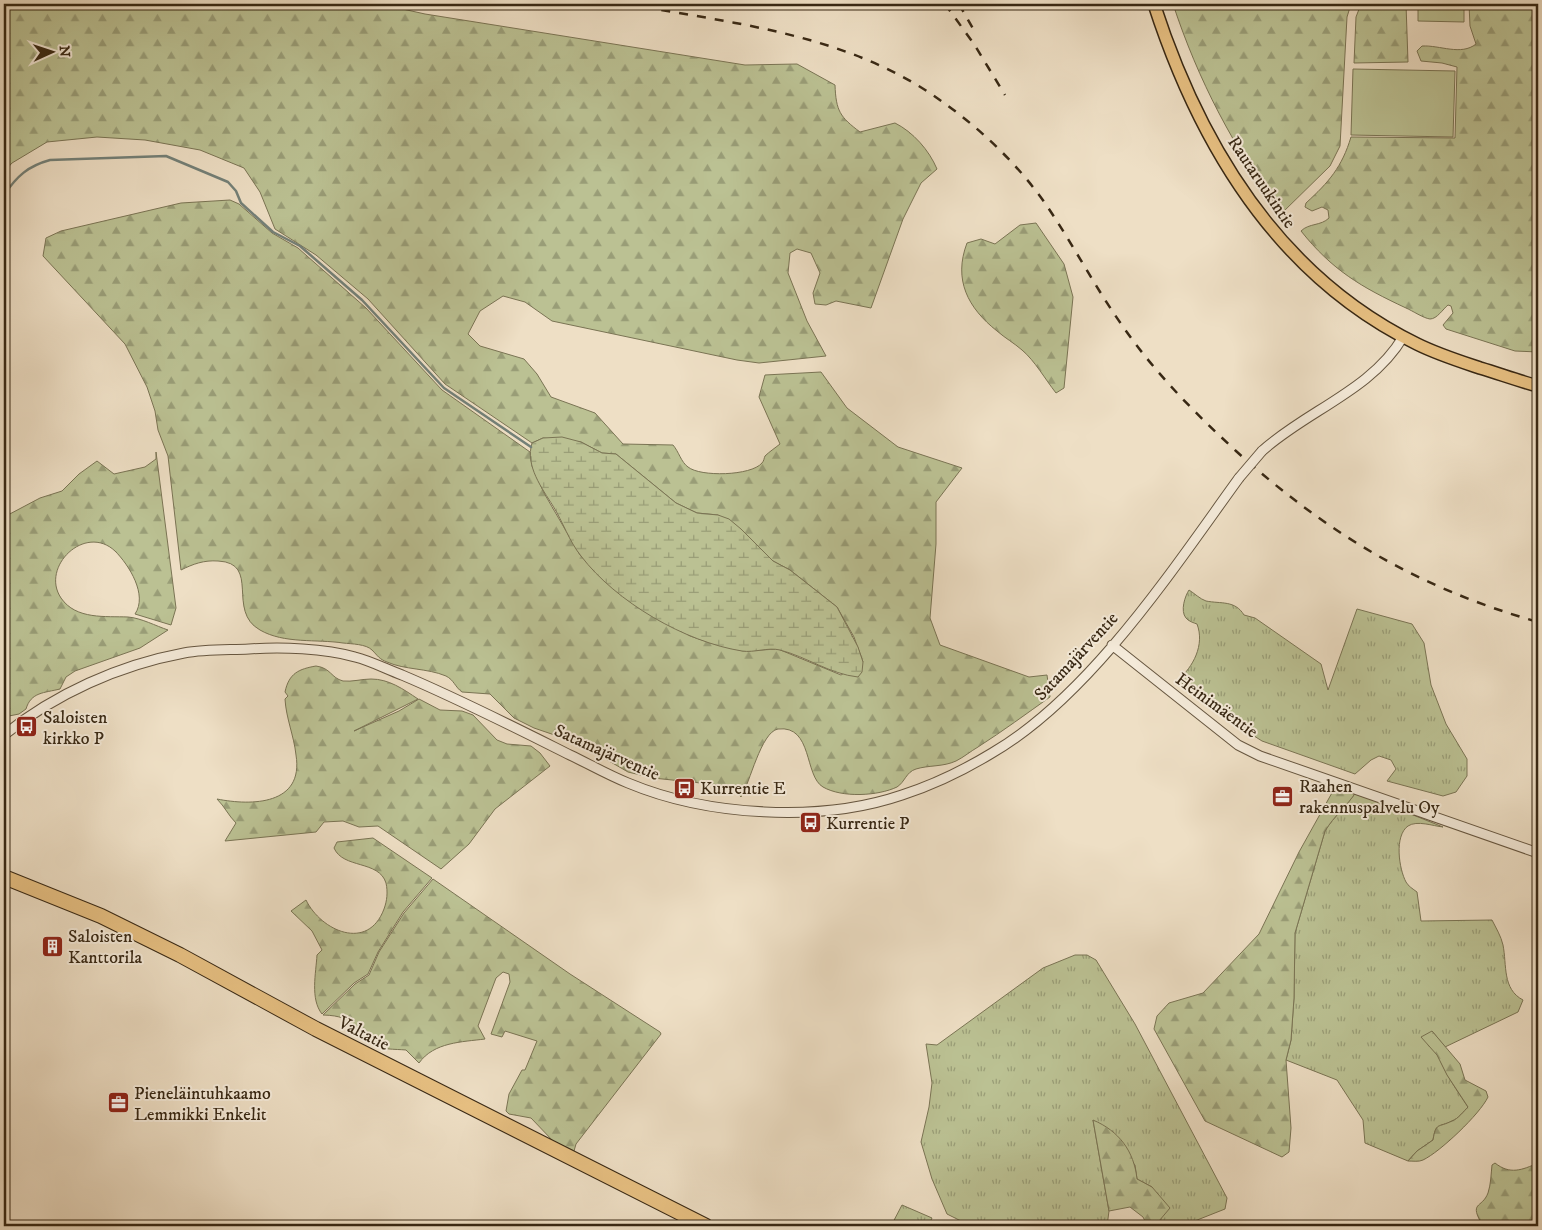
<svg xmlns="http://www.w3.org/2000/svg" width="1542" height="1230" font-family="'IM FELL DW Pica',serif">
	<style>
		.grass { fill: url(#grass-tufts); stroke: #7a7454 }
		.forest { fill: url(#forest-firs); stroke: #7a7454 }
		.wetland { fill: url(#wetland-marsh); stroke: #7a7454 }
		.green { fill: #bbc193; stroke: #7a7454 }
		.lines { fill: none; stroke-linecap: round; stroke-linejoin: round }
		.stream { stroke: #738078; stroke-width: 2.5 }
		.minor-casing { stroke: #665640; stroke-width: 11 }
		.major-casing { stroke: #382814; stroke-width: 14 }
		.highway-casing { stroke: #382814; stroke-width: 16 }
		.minor { stroke: #f4ead9; stroke-width: 9 }
		.major { stroke: #e7c082; stroke-width: 11 }
		.highway { stroke: #e7c082; stroke-width: 14 }
		.rail { stroke: #382814; stroke-width: 2.5; stroke-dasharray: 9 9; stroke-linecap: butt }
		.minor-bridge-casing { stroke: #665640; stroke-width: 11; stroke-linecap: butt }
		.minor-bridge { stroke: #f4ead9; stroke-width: 9 }
		.labels { text-anchor: middle; stroke-width: 4; stroke-linejoin: round; paint-order: stroke }
		.street-label { font-size: 18px; fill: #382814; stroke: #f4ead9 }
		.poi-label { font-size: 18px; fill: #382814; stroke: #f4ead9; text-anchor: start }
	</style>
	<defs>
		<pattern id="grass-tufts" width="24" height="20" patternUnits="userSpaceOnUse" patternTransform="scale(1.25)"><rect width="24" height="20" fill="#bbc193"/><path d="M3 7l-1-3M5 7V3M7 7l1-3M15 17l-1-3M17 17v-4M19 17l1-3" fill="none" stroke="#999d77"/></pattern>
		<pattern id="forest-firs" width="22" height="20" patternUnits="userSpaceOnUse" patternTransform="scale(1.25)"><rect width="22" height="20" fill="#bbc193"/><path d="M5 1l3.5 6h-7zM16 11l3.5 6h-7z" fill="#999d77"/></pattern>
		<pattern id="wetland-marsh" width="20" height="14" patternUnits="userSpaceOnUse" patternTransform="scale(1.25)"><rect width="20" height="14" fill="#bbc193"/><path d="M1 5h8M5 5V1M11 12h8M15 12V8" fill="none" stroke="#999d77"/></pattern>
	</defs>
	<rect width="100%" height="100%" fill="#eedfc5"/>
	<filter id="stains"><feTurbulence type="fractalNoise" baseFrequency=".004" numOctaves="4"/><feColorMatrix values="0 0 0 0 .2 0 0 0 0 .09 0 0 0 0 .02 0 0 0 .5 -.17"/></filter>
	<radialGradient id="worn" r=".72"><stop offset=".6" stop-color="#630" stop-opacity="0"/><stop offset="1" stop-color="#630" stop-opacity=".3"/></radialGradient>
	<path class="grass" d="M1189,590C1194,593 1200,599 1206,601C1221,604 1235,600 1244,615L1255,618L1321,664L1328,690L1357,609L1412,624L1424,643L1431,685L1446,724L1467,759V776L1456,792L1443,796L1387,781L1396,769L1391,760L1379,756L1371,760L1355,774L1262,741L1226,718L1178,680C1193,667 1205,645 1197,624C1194,623 1188,621 1186,618C1180,611 1185,596 1189,590Z
		M1356,792L1443,827C1433,826 1417,820 1408,826C1394,836 1399,869 1406,882C1408,886 1413,889 1417,892L1421,921L1492,920C1496,928 1501,936 1503,945C1507,965 1502,989 1523,1000L1518,1012L1445,1047L1432,1031C1438,1064 1450,1080 1468,1107C1464,1111 1458,1119 1452,1121C1438,1128 1436,1122 1433,1140L1417,1151L1408,1161L1365,1143L1363,1120L1337,1080L1286,1060L1291,1040L1294,998L1295,933L1325,831C1334,816 1347,806 1356,792Z
		M1075,955H1087L1096,960L1135,1024L1227,1198L1225,1209L1182,1226H1147L1160,1219L1152,1187L1137,1179L1135,1165L1093,1120L1109,1211L1107,1226H971L947,1214L932,1179L921,1142L929,1107L932,1083L926,1044L937,1045L1043,968Z
		M902,1205L932,1218L928,1226H891Z"/>
	<path class="forest" d="M4,4H380L425,14L745,65L797,64L835,85C836,111 840,117 860,132L895,123C913,132 929,150 937,169L921,183L903,219L871,308L836,301L826,305L815,304L813,293L820,273L811,253L797,249L790,253L788,273L807,321L826,356L759,363L737,360L552,321L525,302L503,296L480,311L468,334L480,346L524,359L537,374L551,397L595,413L623,444L673,445C679,452 681,462 688,467C700,477 751,476 762,463C764,461 764,458 765,456C769,452 775,448 780,444L759,397L765,375L821,372L847,408L898,447L962,468L936,502V544L930,618L940,645L1029,677L1047,675L1050,697C1026,714 1003,731 978,747C971,751 964,757 956,761C943,767 929,765 916,769C906,772 905,782 897,787C878,796 842,798 823,787C804,776 813,725 778,729C761,732 750,783 741,797L734,790L720,785L653,778L628,772L578,743L534,728L514,718L490,694L462,692C455,687 454,680 446,676C427,668 405,670 387,662C379,659 378,656 372,650C366,644 352,644 343,643C317,639 284,644 260,630C226,611 261,563 218,561C204,560 193,564 181,570L168,456L158,430L155,411L147,387L125,344L43,256L46,238L61,231L181,203L230,200L239,204L272,233L298,248L366,308L442,390L530,452L532,466L544,493L580,555L667,623L690,636L711,643L743,651L778,649L841,675L863,662L854,637L837,607L790,570L773,561L718,515L697,513L676,503L616,454L602,453L581,442L543,438L532,443L445,384L368,299L316,255L275,229L260,192L244,168L200,150L145,140L97,137L47,142L12,163L4,172Z
		M1173,4H1351L1347,17L1340,146L1330,166L1282,213C1234,149 1198,80 1173,4Z
		M1361,4H1406L1408,62L1354,63L1356,17Z
		M1469,4H1538V352L1515,351L1446,329L1443,325L1453,313L1451,306L1448,305C1443,309 1437,319 1430,319C1423,318 1413,311 1406,308C1361,287 1332,270 1301,231C1309,223 1321,226 1329,218L1328,210L1322,207L1312,211L1305,207L1306,203C1329,182 1342,167 1351,137L1455,138L1457,67L1442,63L1421,61L1417,51L1422,46C1440,45 1461,56 1476,44L1470,26Z
		M1036,223L1064,264L1073,297L1064,388L1056,393C1045,379 1035,361 1022,350C1014,343 1005,338 997,331C968,308 953,280 967,243L981,239L995,244L1020,225Z
		M156,452L176,608L171,625L135,614C148,595 129,565 115,551C85,523 40,567 61,598C76,620 106,616 128,617C141,618 156,626 168,630L140,648L75,671L66,677L60,689C44,693 31,692 26,709L19,714L4,717V497L6,516L40,498L62,491L79,474L97,461L114,474L145,467L156,459Z
		M316,666C331,668 331,678 343,681C352,682 362,679 371,679C389,679 403,689 418,699L354,731L399,711L419,699L440,710L462,711L473,715L497,740L507,744L531,746L540,753L550,766L495,809L469,844L441,869L378,826L359,827L343,821L324,822L316,832L225,841L236,823C228,815 225,807 217,799C252,806 304,805 296,755C294,736 286,718 285,699L288,696L285,692C289,673 299,669 316,666Z
		M1333,791L1356,792C1347,806 1334,816 1325,831L1295,933L1294,998L1291,1040L1286,1060L1291,1128L1289,1152L1282,1157L1205,1121L1154,1029L1157,1016L1169,1003L1203,993L1259,934L1299,852Z
		M373,838L432,878L403,912L378,952L368,974L354,983L322,1014C310,999 316,973 317,955L322,950L312,931L291,911L306,900C321,931 368,952 384,909C387,901 388,892 386,883C379,860 343,869 334,848L337,842Z
		M433,879L570,974L660,1032L661,1034L576,1144L574,1151L553,1141L531,1118L509,1114L506,1111L509,1094L522,1070H525L537,1041L505,1031L502,1037L491,1034L510,982L509,974L503,972L496,978L478,1026L485,1039C462,1042 434,1042 419,1063L406,1050C395,1049 381,1050 371,1044C348,1030 359,1016 323,1015L355,984L369,975L379,952L404,913Z
		M1432,1031L1460,1064L1465,1080L1486,1091L1488,1097C1480,1114 1440,1152 1423,1160C1419,1162 1413,1161 1408,1161L1417,1151L1433,1140C1436,1122 1438,1128 1452,1121C1458,1119 1464,1111 1468,1107L1447,1075L1437,1055L1421,1037Z
		M1093,1120C1119,1131 1134,1151 1137,1179L1152,1187L1170,1208L1159,1221L1147,1225L1143,1217L1130,1207L1109,1211Z
		M1495,1163C1510,1175 1522,1170 1538,1163V1226H1483C1468,1201 1482,1209 1488,1193C1491,1184 1491,1174 1492,1165Z"/>
	<path class="wetland" d="M562,437L581,442L602,453L616,454L676,503L697,513L718,515L729,519L741,529L773,561L790,570L837,607L858,647L863,662L862,672L858,677C830,674 807,657 780,650C768,647 754,653 742,651C685,642 616,602 581,556C569,541 563,522 553,506C542,488 525,466 532,443L543,438Z"/>
	<path class="green" d="M1418,4H1464V22L1418,21Z
		M1353,69L1455,71L1453,137L1351,135Z"/>
	<g class="lines">
		<path class="stream" d="M4,195C17,176 28,166 50,160L166,156L228,182L236,191L241,203L273,232L300,246L362,300L444,388L531,447"/>
		<defs>
			<path id="minor" d="M1262,451C1306,411 1372,390 1403,337
				M1112,645L1238,745L1260,756L1538,853
				M4,735C55,694 119,665 184,653C205,649 228,650 249,649C281,647 324,648 355,657C371,661 386,669 402,675C459,699 514,727 570,755C589,764 608,775 628,783C707,816 820,823 902,795C933,785 964,770 992,753C1090,696 1173,569 1239,478"/>
			<path id="major" d="M1154,4C1200,146 1278,276 1417,344C1437,354 1459,361 1480,368C1500,374 1519,381 1538,386"/>
			<path id="highway" d="M4,877L101,916L180,955L316,1029L706,1226"/>
		</defs>
		<use href="#minor" class="minor-casing"/>
		<use href="#major" class="major-casing"/>
		<use href="#highway" class="highway-casing"/>
		<use href="#minor" class="minor"/>
		<use href="#major" class="major"/>
		<use href="#highway" class="highway"/>
		<path class="rail" d="M626,4C732,23 846,34 937,98C979,127 1018,164 1047,206C1074,246 1096,289 1124,328C1156,374 1195,413 1236,451C1328,534 1418,588 1538,622
			M945,4L974,44L1005,95
			M959,4L976,34"/>
		<defs>
			<path id="minor-bridge" d="M1239,478L1262,451"/>
		</defs>
		<use href="#minor-bridge" class="minor-bridge-casing"/>
		<use href="#minor-bridge" class="minor-bridge"/>
	</g>
	<defs>
		<symbol id="bus-square" viewBox="-11 -11 22 22"><rect x="-9" y="-9" width="18" height="18" rx="4" fill="#8f2418" stroke="#f4ead9"/><path d="M-5-6H5V4H4V6H2V4H-2V6H-4V4H-5ZM-3.5-4V0h7V-4ZM-3.5 1.2v1.5H-2V1.2ZM2 1.2v1.5H3.5V1.2Z" fill="#fff"/></symbol>
		<symbol id="office-square" viewBox="-11 -11 22 22"><rect x="-9" y="-9" width="18" height="18" rx="4" fill="#8f2418" stroke="#f4ead9"/><path d="M-6-3h4V-5.5h4V-3h4V5H-6ZM-1-4.5V-3h2v-1.5ZM-6 0V1H6V0Z" fill="#fff"/></symbol>
		<symbol id="building-square" viewBox="-11 -11 22 22"><rect x="-9" y="-9" width="18" height="18" rx="4" fill="#8f2418" stroke="#f4ead9"/><path d="M-4-6H4V6H1V3H-1V6H-4ZM-2.5-4.3h1.7v1.8h-1.7ZM.8-4.3h1.7v1.8H.8ZM-2.5-1h1.7V.8h-1.7ZM.8-1h1.7V.8H.8Z" fill="#fff"/></symbol>
	</defs>
	<g fill-rule="evenodd">
		<use href="#bus-square" x="14" y="714" width="25" height="25"/>
		<use href="#bus-square" x="672" y="776" width="25" height="25"/>
		<use href="#office-square" x="1270" y="784" width="25" height="25"/>
		<use href="#bus-square" x="798" y="810" width="25" height="25"/>
		<use href="#building-square" x="40" y="934" width="25" height="25"/>
		<use href="#office-square" x="106" y="1090" width="25" height="25"/>
	</g>
	<g class="labels">
		<g class="street-label">
			<text transform="translate(1262 182) rotate(56)" y="6">Rautaruukintie</text>
			<text transform="translate(1076 656) rotate(-47)" y="6">Satamajärventie</text>
			<text transform="translate(1217 705) rotate(36)" y="6">Heinimäentie</text>
			<text transform="translate(607 752) rotate(24)" y="6">Satamajärventie</text>
			<text transform="translate(364 1033) rotate(27)" y="6">Valtatie</text>
		</g>
		<g class="poi-label">
			<text x="43" y="723">Saloisten<tspan x="43" dy="21">kirkko P</tspan></text>
			<text x="1299" y="792">Raahen<tspan x="1299" dy="21">rakennuspalvelu Oy</tspan></text>
			<text x="700" y="794">Kurrentie E</text>
			<text x="826" y="829">Kurrentie P</text>
			<text x="68" y="942">Saloisten<tspan x="68" dy="21">Kanttorila</tspan></text>
			<text x="134" y="1099">Pieneläintuhkaamo<tspan x="134" dy="21">Lemmikki Enkelit</tspan></text>
		</g>
	</g>
	<rect width="1542" height="1230" fill="none" stroke="#eedfc5" stroke-width="20"/>
	<rect x="5" y="5" width="1532" height="1220" fill="none" stroke="#382814" stroke-width="2.5"/>
	<rect x="10" y="10" width="1522" height="1210" fill="none" stroke="#382814"/>
	<g transform="translate(52 52) rotate(87)" stroke="#f4ead9" stroke-width="4" paint-order="stroke">
	<path d="M0-4L9 19L0 12L-9 19Z" fill="#382814"/>
	<text y="-8" font-size="14" font-weight="bold" text-anchor="middle" fill="#382814">N</text>
	</g>
	<rect width="100%" height="100%" filter="url(#stains)"/>
	<rect width="100%" height="100%" fill="url(#worn)"/>
</svg>
